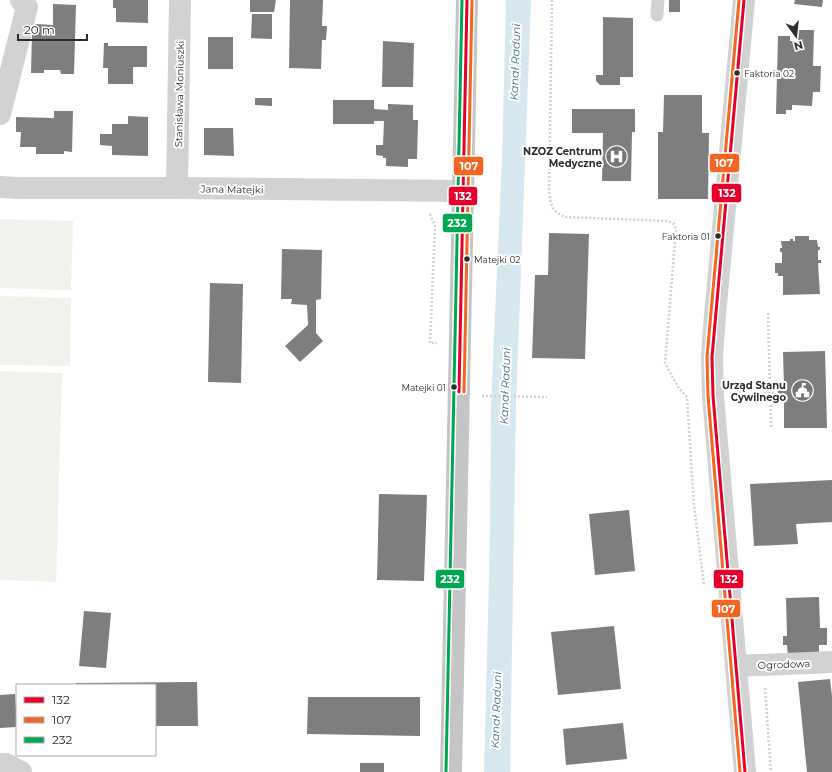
<svg xmlns="http://www.w3.org/2000/svg" width="832" height="772" font-family="Montserrat,sans-serif">
	<style>
		.green { fill: #f0f3eb }
		.water { fill: #d8e8f0 }
		.building { fill: #7e7e7e }
		.lines { fill: none; stroke-linecap: round; stroke-linejoin: round }
		.path { stroke: #d2d2d2; stroke-width: 2.5; stroke-dasharray: 2 2; stroke-linecap: butt }
		.service { stroke: #d2d2d2; stroke-width: 13 }
		.minor { stroke: #d2d2d2; stroke-width: 22 }
		.tertiary { stroke: #d2d2d2; stroke-width: 22 }
		.primary { stroke: #c5c5c5; stroke-width: 22 }
		.bus-1-casing { stroke: #fff; stroke-width: 6 }
		.bus-2-casing { stroke: #fff; stroke-width: 6 }
		.bus-3-casing { stroke: #fff; stroke-width: 6 }
		.bus-1 { stroke: #e4002b; stroke-width: 3 }
		.bus-2 { stroke: #f26522; stroke-width: 3 }
		.bus-3 { stroke: #00a651; stroke-width: 3 }
		.bus-dot { fill: #2d2d2d; stroke: #fff; stroke-width: 1.5 }
		.labels { text-anchor: middle; stroke-width: 4; stroke-linejoin: round; paint-order: stroke }
		.bus-label { font-size: 9px; fill: #2d2d2d; stroke: #fff; text-anchor: start }
		.street-label { font-size: 10px; fill: #2d2d2d; stroke: #fff }
		.poi-label { font-size: 10px; font-weight: bold; fill: #2d2d2d; stroke: #fff; text-anchor: end }
		.water-label { font-size: 11px; font-style: italic; fill: #40728b; stroke: #fff }
		.line-badge { stroke: #fff; stroke-width: 1.5 }
		.badge-label { font-size: 11px; text-anchor: middle; font-weight: bold; fill: #fff }
	</style>
	<rect width="100%" height="100%" fill="#fff"/>
	<path class="green" d="M0,219L73,221L71,290L0,288Z
		M0,296L71,298L70,366L0,365Z
		M0,371L62,373L56,582L0,580Z"/>
	<path class="water" d="M506,0H531L516,405L510,772H484L490,538L491,405L502,158Z"/>
	<path class="building" d="M113,0H148V23L116,22V8H113Z
		M250,0H276L274,12H250Z
		M290,0H323L322,26H327L326,40H322L321,69L289,68Z
		M669,0H680V12H669Z
		M795,0H823L822,7L794,4Z
		M53,4L76,5L74,74H61L60,70H44V73H31L32,33H35L36,24L53,25Z
		M252,14H272V39L251,38Z
		M603,17L633,18V77H620V85H600L596,81V75H603Z
		M797,30H814L813,66H821L820,92H813L812,106L792,105V110H786V114H776L778,36H790V41H797Z
		M208,37H233V69H208Z
		M383,41L414,43L413,87H382Z
		M104,43H108V46H147V67H133V84H108V68H103Z
		M664,95H702V133H709L708,199H658V132H663Z
		M255,98H272V106L255,105Z
		M333,100H374V109L388,110V104L413,105V120H418L417,159H408V167L386,166V158H383V156L376,155V145H383L384,121H374V124H333Z
		M572,109H635V132H632L631,181H602L603,133H572Z
		M54,111H73L72,152L64,151V154H36V147H20L21,132H16V117L54,118Z
		M128,116L148,117V156L112,155V146L100,145V134H112V124H128Z
		M204,128H233L234,156L204,155Z
		M549,233L589,234L585,359L532,358L535,275H548Z
		M795,236H809V240H817L818,247H820V250H818V260H821V263H818L820,294L783,295V276H778V273H775V263H782V252H780V248H782L781,241H790V239H793V241H795Z
		M282,249L322,250L321,299L316,300V333L323,341L300,362L285,346L308,325L307,305L291,304L292,299H281Z
		M210,283L243,284L241,383L208,382Z
		M825,351L827,428H784V396L778,395V386H784L783,352Z
		M832,480V522L796,524L798,544L754,546L750,484Z
		M379,494L427,495L424,581L377,580Z
		M629,510L635,571L595,575L589,514Z
		M819,597L820,628H827V645H819V655L788,657L787,645H783V636H787L786,598Z
		M84,611L111,613L106,668L79,666Z
		M614,626L621,689L558,695L551,632Z
		M830,679L832,696V772H807L798,682Z
		M197,682L198,726H155V685H76V683Z
		M15,694L17,727L0,728V695Z
		M308,697H420V736L307,734Z
		M623,723L627,759L566,765L563,729Z
		M360,763H384V772H360Z"/>
	<g class="lines">
		<path class="path" d="M552,0L549,194C552,207 552,211 565,217L668,221L674,224L676,230L665,363L678,387L687,397L694,506L704,585
			M430,214L435,226L430,343H437
			M768,313L771,428
			M746 393a9 9 0 1 1 18 0a9 9 0 1 1-18 0Z
			M764,393H775
			M735,394L746,393
			M482,396L547,397
			M765,688L771,772"/>
		<path class="service" d="M657,15L658,0"/>
		<path class="minor" d="M0,114L27,7L21,0
			M177,188L180,0
			M736,666L832,662
			M0,764H6L21,772"/>
		<path class="tertiary" d="M744,0L715,315L712,357L713,396L745,772
			M0,187L18,188H177L463,191"/>
		<path class="primary" d="M451,772L467,0"/>
		<defs>
			<path id="bus-1" d="M744,0L712,357L713,396L745,772
				M459,392L467,0"/>
			<path id="bus-2" d="M739,0L707,357L708,396L740,772
				M464,392L472,0"/>
			<path id="bus-3" d="M446,772L462,0"/>
		</defs>
		<use href="#bus-1" class="bus-1-casing"/>
		<use href="#bus-2" class="bus-2-casing"/>
		<use href="#bus-3" class="bus-3-casing"/>
		<use href="#bus-1" class="bus-1"/>
		<use href="#bus-2" class="bus-2"/>
		<use href="#bus-3" class="bus-3"/>
	</g>
	<defs>
		<symbol id="hospital-disc" viewBox="-11 -11 22 22"><circle r="9.5" fill="#767676" stroke="#fff"/><path d="M-5-5h3v3.5h4V-5h3V5h-3V1.5h-4V5h-3Z" fill="#fff"/></symbol>
		<symbol id="civic-disc" viewBox="-11 -11 22 22"><circle r="9.5" fill="#767676" stroke="#fff"/><path d="M-.6-6.5H3V-4.5H.6V-3L4-1V1h2V6H-6V1h2V-1L-.6-3ZM-1.2 2.5V6h2.4V2.5Z" fill="#fff"/></symbol>
	</defs>
	<g fill-rule="evenodd">
		<use href="#hospital-disc" x="604" y="144" width="25" height="25"/>
		<use href="#civic-disc" x="790" y="378" width="25" height="25"/>
	</g>
	<g class="bus-dot">
		<circle cx="737" cy="73" r="3.5"/>
		<circle cx="718" cy="236" r="3.5"/>
		<circle cx="467" cy="259" r="3.5"/>
		<circle cx="454" cy="387" r="3.5"/>
	</g>
	<g class="labels">
		<g class="bus-label">
			<text x="744" y="77">Faktoria 02</text>
			<text x="710" y="240" text-anchor="end">Faktoria 01</text>
			<text x="474" y="263">Matejki 02</text>
			<text x="446" y="391" text-anchor="end">Matejki 01</text>
		</g>
		<g class="street-label">
			<text transform="translate(179 94) rotate(-89)" y="4">Stanisława Moniuszki</text>
			<text transform="translate(232 189) rotate(1)" y="4">Jana Matejki</text>
			<text transform="translate(784 664) rotate(-2)" y="4">Ogrodowa</text>
		</g>
		<g class="poi-label">
			<text x="602" y="155">NZOZ Centrum<tspan x="602" dy="12">Medyczne</tspan></text>
			<text x="786" y="389">Urząd Stanu<tspan x="786" dy="12">Cywilnego</tspan></text>
		</g>
		<g class="water-label">
			<text transform="translate(515 62) rotate(-88)" y="4">Kanał Raduni</text>
			<text transform="translate(505 386) rotate(-88)" y="4">Kanał Raduni</text>
			<text transform="translate(496 710) rotate(-88)" y="4">Kanał Raduni</text>
		</g>
	</g>
	<g class="line-badge">
		<rect x="709" y="153" width="31" height="20" rx="4" fill="#f26522"/>
		<rect x="453" y="156" width="31" height="20" rx="4" fill="#f26522"/>
		<rect x="711" y="183" width="31" height="20" rx="4" fill="#e4002b"/>
		<rect x="448" y="186" width="30" height="20" rx="4" fill="#e4002b"/>
		<rect x="442" y="213" width="31" height="20" rx="4" fill="#00a651"/>
		<rect x="713" y="569" width="31" height="20" rx="4" fill="#e4002b"/>
		<rect x="435" y="569" width="30" height="20" rx="4" fill="#00a651"/>
		<rect x="711" y="599" width="30" height="19" rx="4" fill="#f26522"/>
	</g>
	<g class="badge-label">
		<text x="724" y="167">107</text>
		<text x="469" y="170">107</text>
		<text x="727" y="197">132</text>
		<text x="463" y="200">132</text>
		<text x="457" y="227">232</text>
		<text x="729" y="583">132</text>
		<text x="450" y="583">232</text>
		<text x="726" y="613">107</text>
	</g>
	<rect x="16" y="684" width="140" height="72" fill="#ffffff" stroke="#ababab"/>
	<rect x="24" y="697" width="20" height="6" fill="#e4002b" stroke="#ababab"/>
	<text x="52" y="704" font-size="12" fill="#2d2d2d">132</text>
	<rect x="24" y="717" width="20" height="6" fill="#f26522" stroke="#ababab"/>
	<text x="52" y="724" font-size="12" fill="#2d2d2d">107</text>
	<rect x="24" y="737" width="20" height="6" fill="#00a651" stroke="#ababab"/>
	<text x="52" y="744" font-size="12" fill="#2d2d2d">232</text>
	<g transform="translate(796 36) rotate(165)" stroke="#ffffff" stroke-width="3" paint-order="stroke">
	<path d="M0-3L7 15L0 10L-7 15Z" fill="#2d2d2d"/>
	<text y="-6" font-size="11" font-weight="bold" text-anchor="middle" fill="#2d2d2d">N</text>
	</g>
	<path d="M18 34v6h69v-6" fill="none" stroke="#2d2d2d" stroke-width="2"/>
	<text x="24" y="34" font-size="12" fill="#2d2d2d" stroke="#ffffff" stroke-width="3" paint-order="stroke">20 m</text>
</svg>
